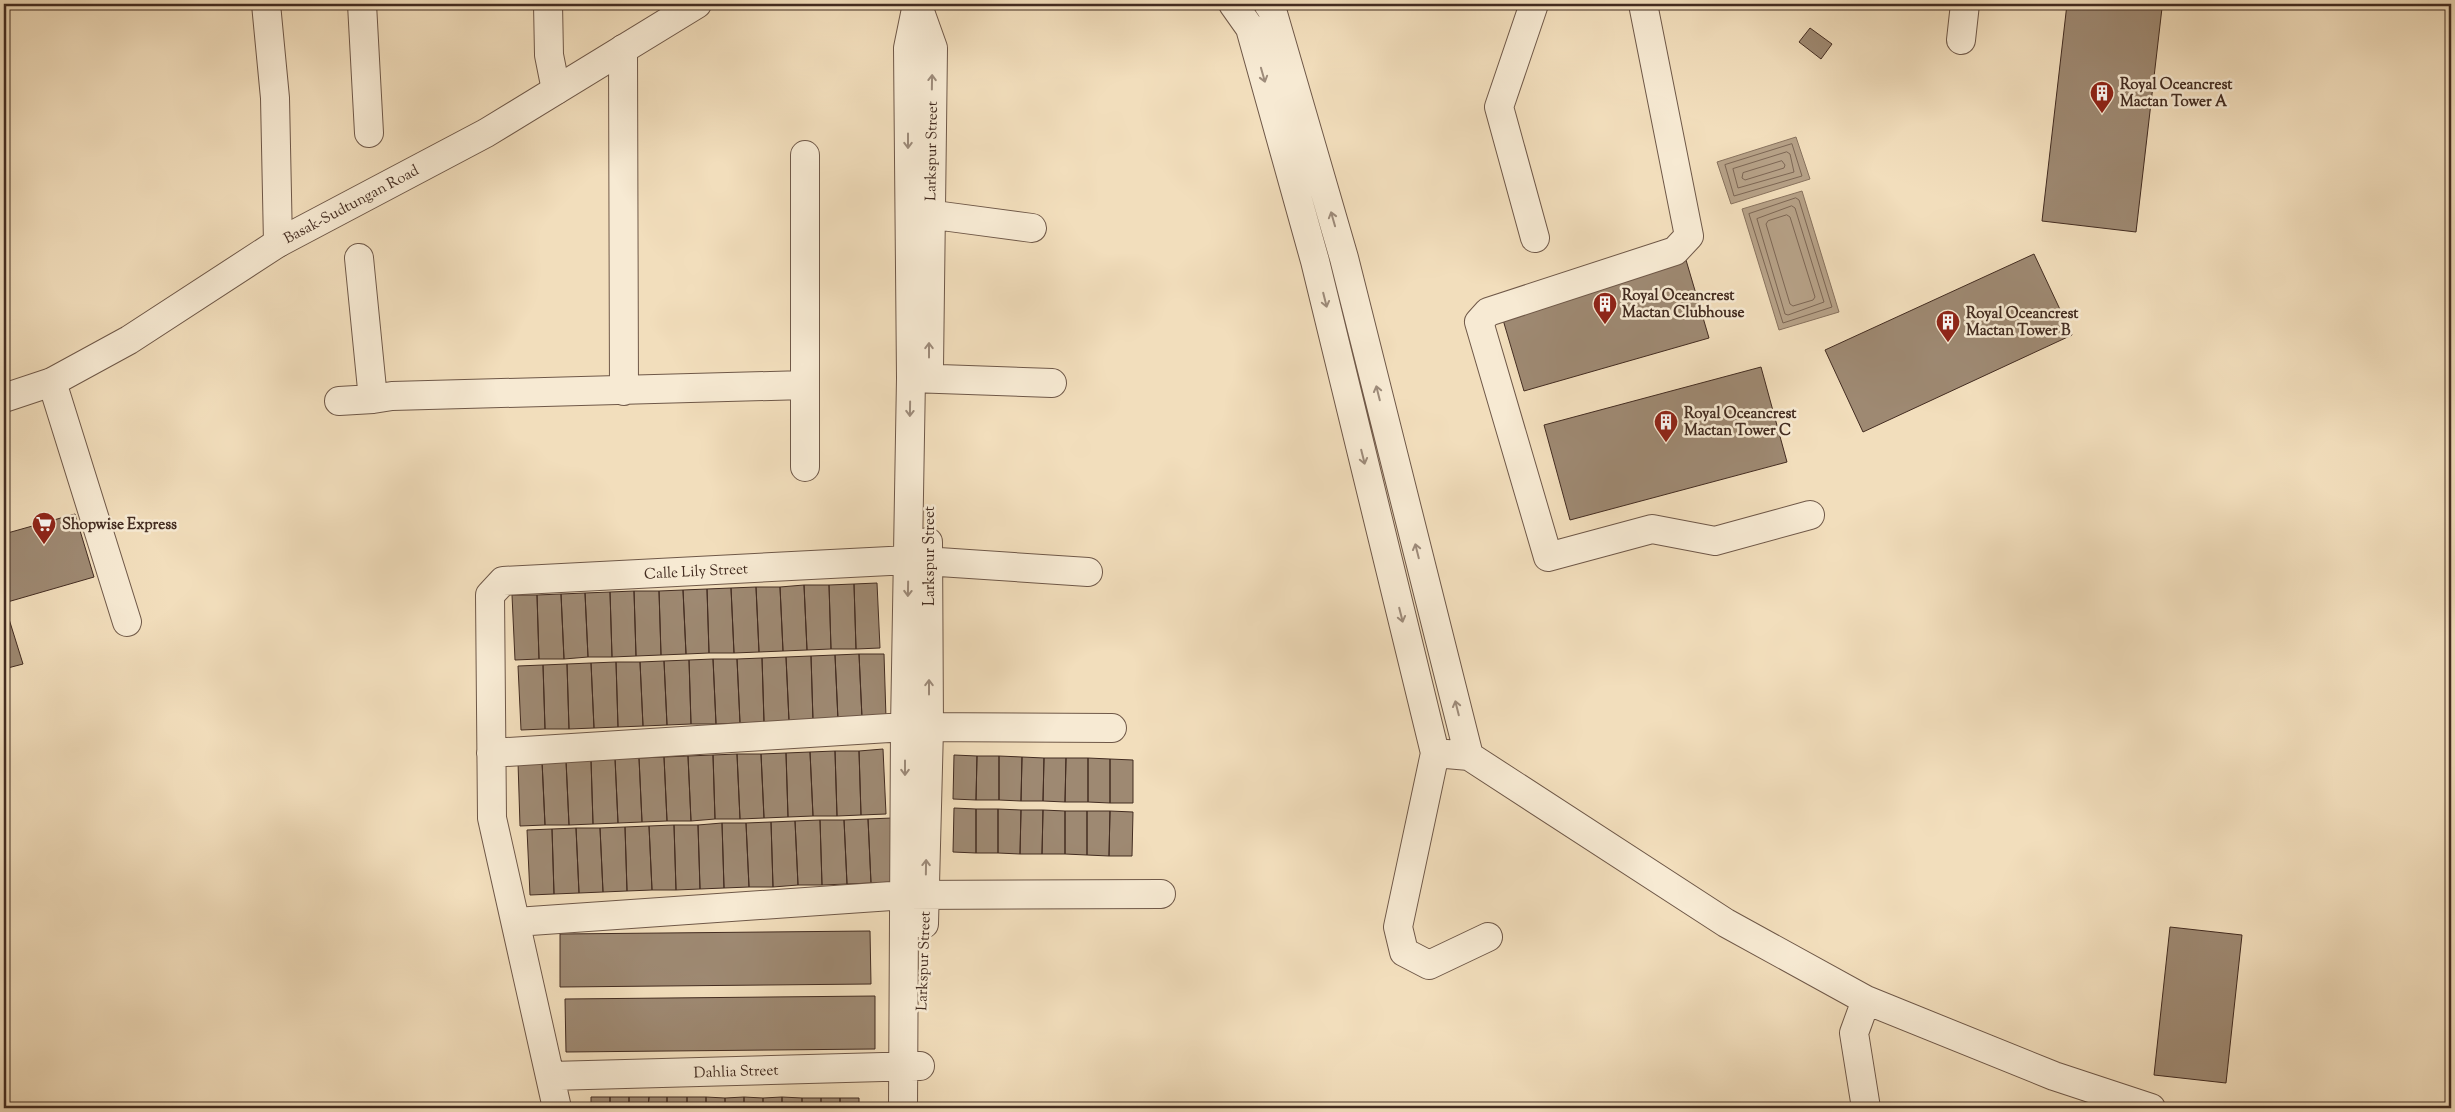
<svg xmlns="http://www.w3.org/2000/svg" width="2455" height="1112" font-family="'Sorts Mill Goudy',serif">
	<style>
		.water { fill: #b6a187; stroke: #88725e }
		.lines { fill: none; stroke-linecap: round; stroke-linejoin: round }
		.shore { stroke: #7c6654; stroke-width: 1 }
		.building { fill: #9e8972; stroke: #432c21 }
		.minor-casing { stroke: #6f5848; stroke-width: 30 }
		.tertiary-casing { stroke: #6f5848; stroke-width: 30 }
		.minor { stroke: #f7ead3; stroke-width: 28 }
		.tertiary { stroke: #f7ead3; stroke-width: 28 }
		.oneway { stroke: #9d8b7a }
		.labels { text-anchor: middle; stroke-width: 5; stroke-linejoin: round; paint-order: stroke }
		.poi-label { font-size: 15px; font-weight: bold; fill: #432c21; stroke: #f7ead3; text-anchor: start }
		.street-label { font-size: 15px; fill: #432c21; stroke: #f7ead3 }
	</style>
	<rect width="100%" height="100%" fill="#f2debc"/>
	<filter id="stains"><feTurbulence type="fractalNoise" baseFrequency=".004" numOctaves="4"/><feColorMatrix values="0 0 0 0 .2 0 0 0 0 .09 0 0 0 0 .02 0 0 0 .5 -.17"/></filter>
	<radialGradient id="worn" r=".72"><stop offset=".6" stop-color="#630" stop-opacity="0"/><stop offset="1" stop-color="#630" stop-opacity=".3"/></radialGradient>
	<path class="water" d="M1796,137L1810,179L1731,204L1717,162Z
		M1802,191L1839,312L1779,330L1742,209Z"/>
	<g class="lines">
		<path class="shore" d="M1792,144L1802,176L1734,196L1725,165Z
			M1787,152L1790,154L1794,172L1738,188L1733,169Z
			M1782,161L1785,165L1784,168L1745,180L1742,178L1743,173Z
			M1796,198L1799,200L1832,307L1783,323L1749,214Z
			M1792,206L1795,208L1824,302L1788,315L1785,314L1757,219Z
			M1787,215L1790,217L1815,297L1813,300L1793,306L1790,304L1766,224L1768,221Z"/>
	</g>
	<path class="building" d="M2067,4H2127L2162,8L2136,232L2042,221Z
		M1810,28L1832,44L1821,59L1799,42Z
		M2034,254L2072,335L1863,432L1825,350Z
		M1686,260L1709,338L1524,391L1501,313Z
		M1761,367L1787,462L1570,520L1544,425Z
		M75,514L94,577L4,603L23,664L4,669V534Z
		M877,583L880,648L856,649L854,584Z
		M854,584L856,649H831L829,585Z
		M804,585L807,650L783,651L780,587Z
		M804,585H829L831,649L807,650Z
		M756,587L759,652L734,653L731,588Z
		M756,587H780L783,651L759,652Z
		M731,588L734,653H709L707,589Z
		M707,589L709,653L686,654L683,590Z
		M683,590L686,654L661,655L659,591Z
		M634,591L636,656L612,657L610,592Z
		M634,591H659L661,655L636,656Z
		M610,592L612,657H588L585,593Z
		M585,593L588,657L564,659L561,594Z
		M561,594L564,659H539L537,595Z
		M512,595H537L539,659L515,660Z
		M859,654H884L886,718H862Z
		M859,654L862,718L838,720L835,655Z
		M835,655L838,720L813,721L811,656Z
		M811,656L813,721H789L786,657Z
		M786,657L789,721L764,722L762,658Z
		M762,658L764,722L740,723L737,659Z
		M713,659L716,724H691L689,660Z
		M713,659H737L740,723L716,724Z
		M689,660L691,724L667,725L664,661Z
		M664,661L667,725L643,726L640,662Z
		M616,662L618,727L594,728L591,663Z
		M616,662H640L643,726L618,727Z
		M591,663L594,728L569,729L567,664Z
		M567,664L569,729H545L543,665Z
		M543,665L545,729L521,730L518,666Z
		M883,749L886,814L861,815L859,751Z
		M835,751L837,816H813L810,752Z
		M835,751H859L861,815L837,816Z
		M810,752L813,816L788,817L786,753Z
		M786,753L788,817L764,818L761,754Z
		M737,754L740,819H715L713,755Z
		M737,754H761L764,818L740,819Z
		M713,755L715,819L691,821L688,756Z
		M954,755L977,756L976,800L953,799Z
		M688,756L691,821H667L664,757Z
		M977,756H999V800H976Z
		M999,756L1022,757L1021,801L999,800Z
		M664,757L667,821L642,822L639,758Z
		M1022,757L1044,758L1043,801H1021Z
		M615,758L618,823L593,824L591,760Z
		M615,758H639L642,822L618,823Z
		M1044,758H1066L1065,802L1043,801Z
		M1066,758H1088V802H1065Z
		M1088,758L1110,759V803L1088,802Z
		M1110,759L1133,760V803H1110Z
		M566,760L569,825H545L542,761Z
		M566,760H591L593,824L569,825Z
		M542,761L545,825L520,826L518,762Z
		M954,808L976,809V853L953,852Z
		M976,809H998V853H976Z
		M998,809L1021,810L1020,854L998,853Z
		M1021,810H1043L1042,854H1020Z
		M1043,810L1065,811V854H1042Z
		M1065,811H1087V855L1065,854Z
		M1087,811H1110L1109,856L1087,855Z
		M1110,811L1133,812L1132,856H1109Z
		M892,818L895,882L871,883L868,819Z
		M868,819L871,883L847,884L844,820Z
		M820,820L822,885H798L795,821Z
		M820,820H844L847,884L822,885Z
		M795,821L798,885L773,887L771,822Z
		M771,822L773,887H749L746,823Z
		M722,823L724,888L700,889L698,825Z
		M722,823H746L749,887L724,888Z
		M674,825L676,890H652L649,826Z
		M674,825H698L700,889L676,890Z
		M649,826L652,890L627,891L625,827Z
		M625,827L627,891L603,892L600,828Z
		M576,828L579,893L554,894L552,829Z
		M576,828H600L603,892L579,893Z
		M552,829L554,894L530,895L527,830Z
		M2170,927L2242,935L2226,1083L2154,1075Z
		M870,931L871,984L560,987V934Z
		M875,996V1049L566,1052L565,999Z
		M591,1097H610V1108H591Z
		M610,1097H629V1108H610Z
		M629,1097H649L648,1108H629Z
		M649,1097H667V1108H648Z
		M667,1097H687V1108H667Z
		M687,1097H706V1108H687Z
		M706,1097L725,1098V1108H706Z
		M744,1097V1108H725V1098Z
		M744,1097L763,1098V1108H744Z
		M782,1097V1108H763V1098Z
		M782,1097L802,1098V1108H782Z
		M802,1098H821V1108H802Z
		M821,1098H840V1108H821Z
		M840,1098H859V1108H840Z"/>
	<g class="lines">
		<defs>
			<path id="minor" d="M266,4L275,98L278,243
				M362,4L369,133
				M548,4L549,55L556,90
				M1233,4L1250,28L1315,261L1435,753L1398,927L1404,952L1429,965L1488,937
				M1268,4L1272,10L1344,258L1469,756
				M1534,4L1499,107L1535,238
				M1643,4L1689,236L1675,251L1488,312L1479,322L1548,557L1652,529L1715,541L1810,515
				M918,6L933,48L929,367
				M1961,40L1965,4
				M623,49L624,391
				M805,155V467
				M912,212L1032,228
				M359,258L373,399
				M911,378L1052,383
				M52,382L127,622
				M339,401L373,399L392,396L805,385
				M491,753L905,727L1112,728
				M1435,753L1469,756L1726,923L1866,1000L2054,1076L2151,1108
				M516,922L906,895L1161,894
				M924,924L929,728L928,542
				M551,1076L920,1066
				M557,1108L492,818L490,595L503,581L909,560L1088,572
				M903,1108L905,727L911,378L908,48L917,4
				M1866,1108L1854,1033L1866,1000"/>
			<path id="tertiary" d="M4,398L52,382L129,340L278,243L486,133L697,4"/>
		</defs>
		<use href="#minor" class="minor-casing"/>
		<use href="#tertiary" class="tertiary-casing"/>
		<use href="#minor" class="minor"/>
		<use href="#tertiary" class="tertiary"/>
	</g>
	<defs><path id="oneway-shaft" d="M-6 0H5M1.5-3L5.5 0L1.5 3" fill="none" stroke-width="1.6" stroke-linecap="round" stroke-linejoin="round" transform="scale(1.25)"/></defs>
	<g class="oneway">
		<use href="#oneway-shaft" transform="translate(1263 75) rotate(74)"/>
		<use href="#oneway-shaft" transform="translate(932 82) rotate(-89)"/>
		<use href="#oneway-shaft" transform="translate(908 141) rotate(90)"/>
		<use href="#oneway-shaft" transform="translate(1333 219) rotate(-106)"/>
		<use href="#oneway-shaft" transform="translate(1325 300) rotate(76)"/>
		<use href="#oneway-shaft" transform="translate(929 350) rotate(-90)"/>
		<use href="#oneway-shaft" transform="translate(1378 393) rotate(-104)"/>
		<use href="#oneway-shaft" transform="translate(910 409) rotate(91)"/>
		<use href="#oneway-shaft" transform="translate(1363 457) rotate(76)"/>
		<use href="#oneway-shaft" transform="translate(1417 551) rotate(-104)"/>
		<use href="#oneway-shaft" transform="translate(908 589) rotate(91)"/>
		<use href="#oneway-shaft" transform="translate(1401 615) rotate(76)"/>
		<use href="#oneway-shaft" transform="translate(929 687) rotate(-90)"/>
		<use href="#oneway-shaft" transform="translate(1457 708) rotate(-104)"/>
		<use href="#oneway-shaft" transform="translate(905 768) rotate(90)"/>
		<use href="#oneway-shaft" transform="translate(926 867) rotate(-89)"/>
	</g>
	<defs>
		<symbol id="building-pin" viewBox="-11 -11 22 30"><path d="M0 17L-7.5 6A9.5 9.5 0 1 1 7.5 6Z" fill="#8f2418" stroke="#f7ead3"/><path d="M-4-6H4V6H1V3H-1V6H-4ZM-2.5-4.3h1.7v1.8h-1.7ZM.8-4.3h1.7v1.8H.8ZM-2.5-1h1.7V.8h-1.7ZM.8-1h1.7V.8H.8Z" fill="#fff"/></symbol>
		<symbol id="supermarket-pin" viewBox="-11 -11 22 30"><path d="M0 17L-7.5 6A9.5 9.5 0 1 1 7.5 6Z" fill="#8f2418" stroke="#f7ead3"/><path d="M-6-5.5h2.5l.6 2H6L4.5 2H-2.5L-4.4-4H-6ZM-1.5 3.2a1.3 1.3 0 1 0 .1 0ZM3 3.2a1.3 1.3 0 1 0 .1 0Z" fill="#fff"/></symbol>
	</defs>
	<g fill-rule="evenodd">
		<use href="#building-pin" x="2088" y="79" width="28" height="38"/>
		<use href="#building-pin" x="1591" y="290" width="28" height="38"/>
		<use href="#building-pin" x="1934" y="308" width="28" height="38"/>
		<use href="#building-pin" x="1652" y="408" width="28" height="38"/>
		<use href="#supermarket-pin" x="30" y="510" width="28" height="38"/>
	</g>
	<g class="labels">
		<g class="poi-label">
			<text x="2120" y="89">Royal Oceancrest<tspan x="2120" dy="17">Mactan Tower A</tspan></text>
			<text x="1622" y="300">Royal Oceancrest<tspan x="1622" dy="17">Mactan Clubhouse</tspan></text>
			<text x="1966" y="318">Royal Oceancrest<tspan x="1966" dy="17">Mactan Tower B</tspan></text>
			<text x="1684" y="418">Royal Oceancrest<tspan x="1684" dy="17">Mactan Tower C</tspan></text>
			<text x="62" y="529">Shopwise Express</text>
		</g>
		<g class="street-label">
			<text transform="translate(931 151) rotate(-89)" y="5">Larkspur Street</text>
			<text transform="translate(351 204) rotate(-28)" y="5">Basak-Sudtungan Road</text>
			<text transform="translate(929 556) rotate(-90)" y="5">Larkspur Street</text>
			<text transform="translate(696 571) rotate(-3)" y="5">Calle Lily Street</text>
			<text transform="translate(923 961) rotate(-88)" y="5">Larkspur Street</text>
			<text transform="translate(736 1071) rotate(-2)" y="5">Dahlia Street</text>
		</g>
	</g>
	<rect width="2455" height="1112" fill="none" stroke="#f2debc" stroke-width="20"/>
	<rect x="5" y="5" width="2445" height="1102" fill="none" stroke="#432c21" stroke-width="2.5"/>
	<rect x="10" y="10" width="2435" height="1092" fill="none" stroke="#432c21"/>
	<rect width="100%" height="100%" filter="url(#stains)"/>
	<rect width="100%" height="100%" fill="url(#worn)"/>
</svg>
